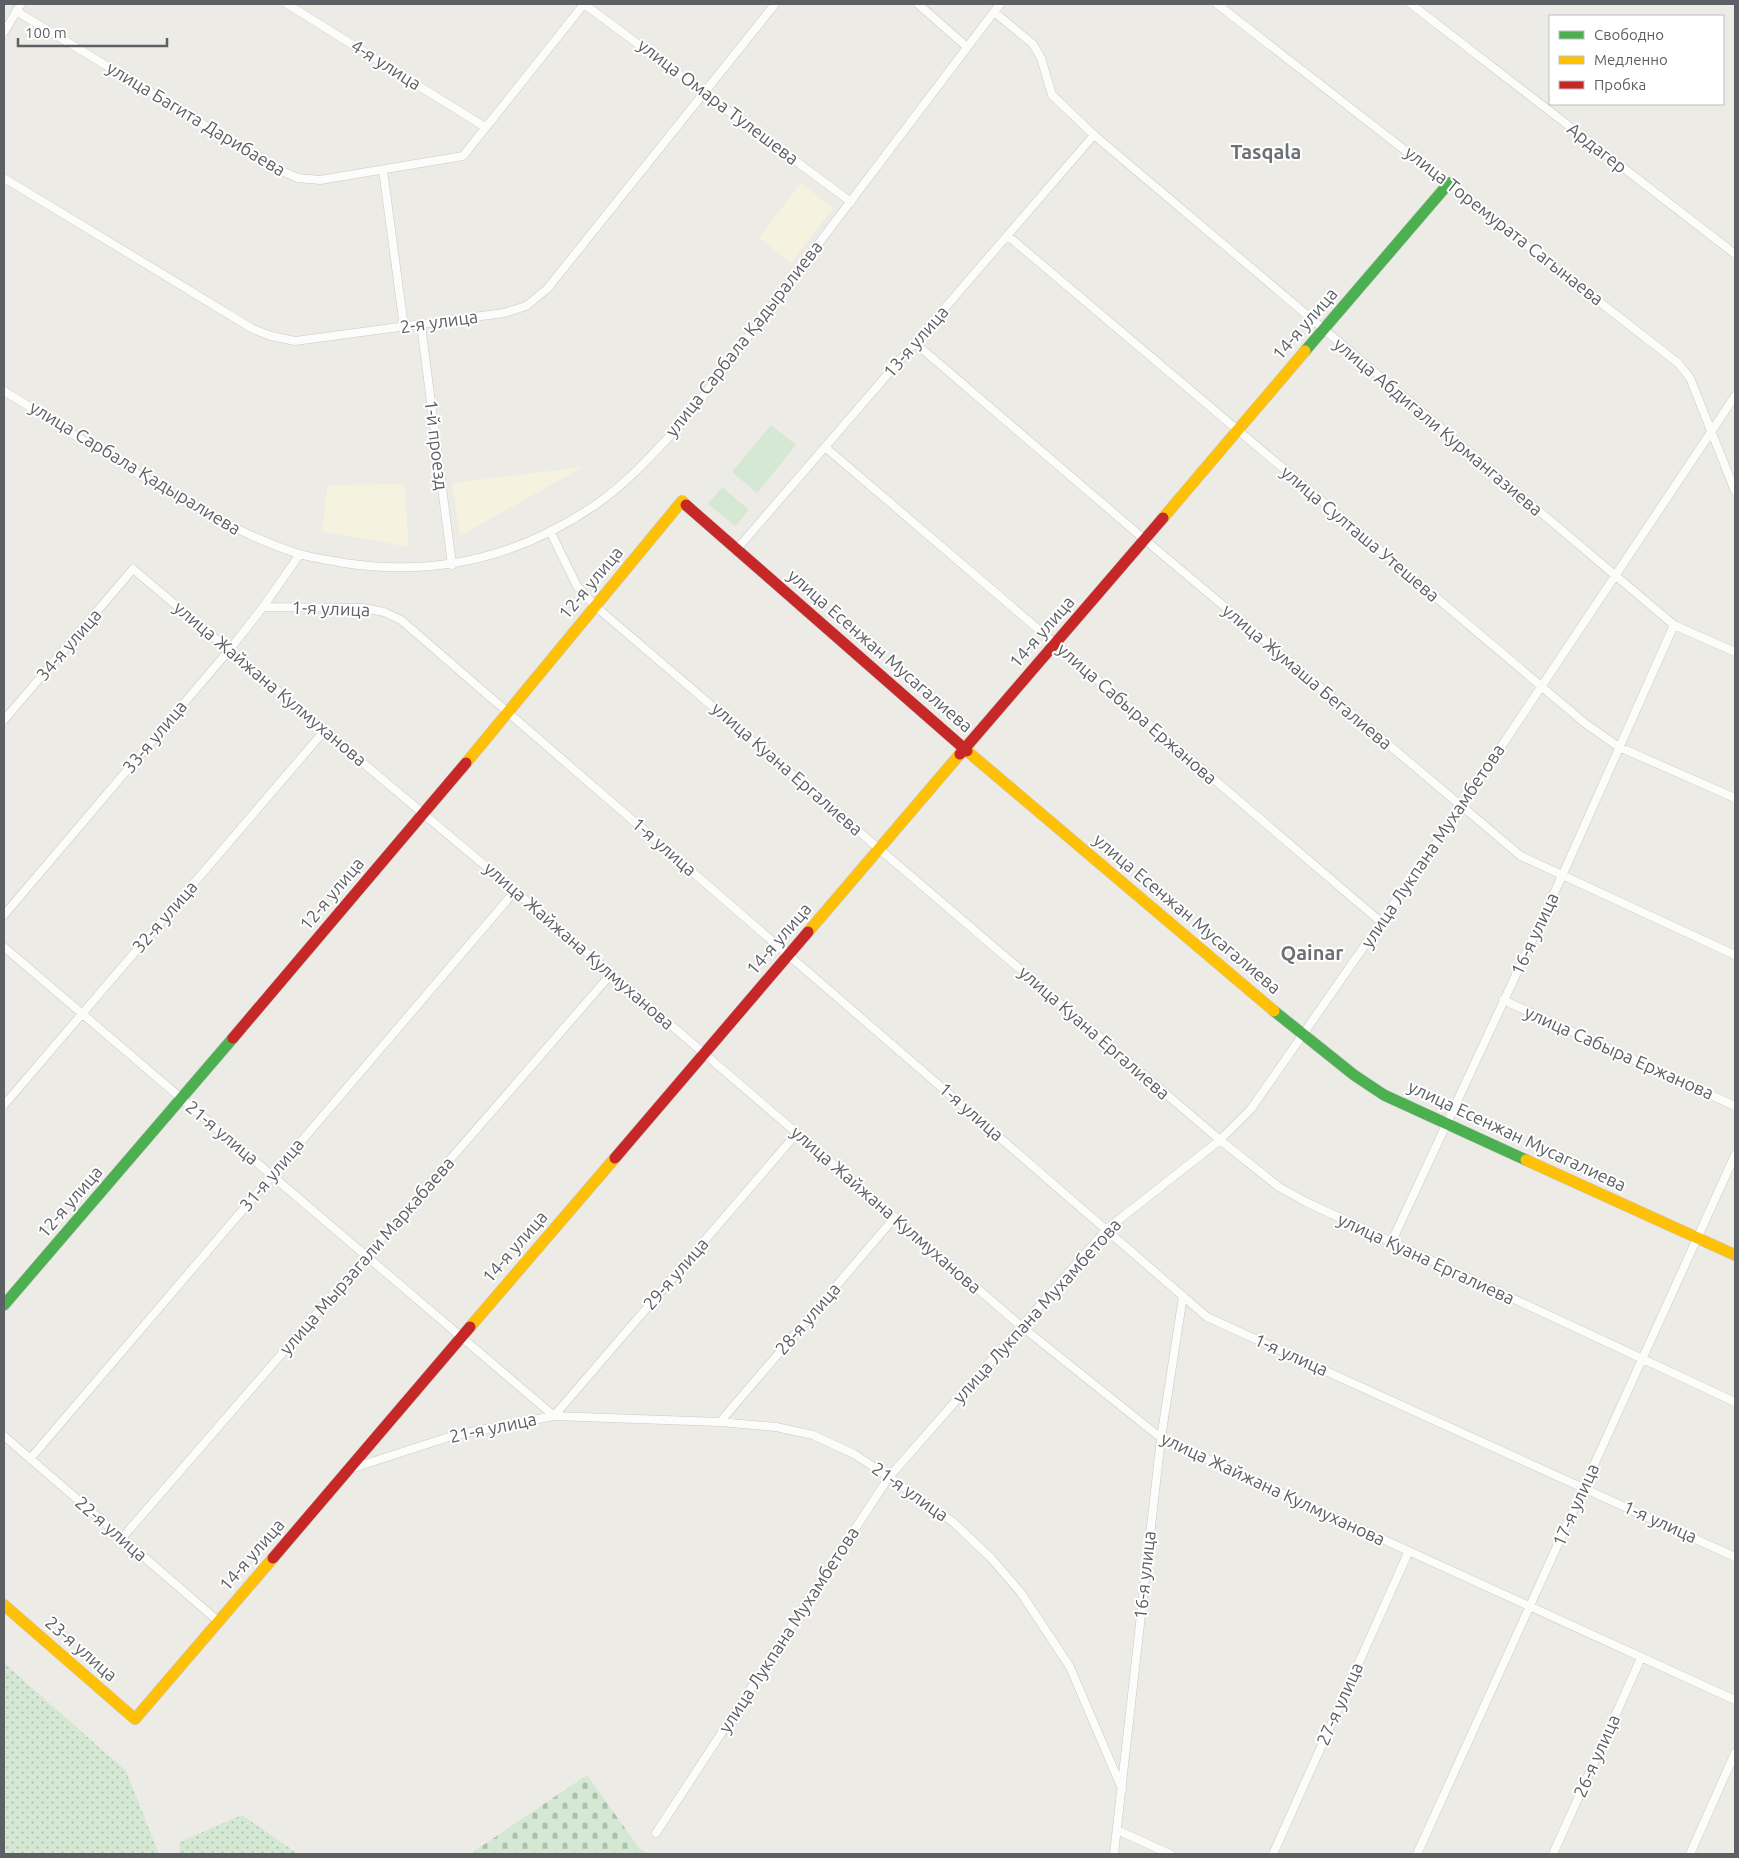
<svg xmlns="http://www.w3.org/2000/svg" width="1739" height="1858" font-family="Ubuntu,sans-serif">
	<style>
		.commercial { fill: #f5f2df }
		.grass { fill: url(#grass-dots) }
		.cemetery { fill: url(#cemetery-stones) }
		.pitch { fill: #d4e8d3 }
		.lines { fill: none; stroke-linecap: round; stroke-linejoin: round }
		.street-casing { stroke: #c9c9c8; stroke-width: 9 }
		.fast-casing { stroke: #c7c8c6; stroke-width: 12 }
		.slow-casing { stroke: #c7c8c6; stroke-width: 12 }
		.jam-casing { stroke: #c7c8c6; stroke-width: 12 }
		.street { stroke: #fcfcfb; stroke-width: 8 }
		.fast { stroke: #4caf50; stroke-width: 11 }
		.slow { stroke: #ffc107; stroke-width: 11 }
		.jam { stroke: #c62828; stroke-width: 11 }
		.labels { text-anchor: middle; stroke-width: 4; stroke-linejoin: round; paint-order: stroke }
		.street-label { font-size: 18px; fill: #5c5f64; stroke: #fff }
		.quarter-label { font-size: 20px; font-weight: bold; fill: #6d7176; stroke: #fff }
	</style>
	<defs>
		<pattern id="grass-dots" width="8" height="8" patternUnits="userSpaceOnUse" patternTransform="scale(1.25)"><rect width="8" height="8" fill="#d4e8d3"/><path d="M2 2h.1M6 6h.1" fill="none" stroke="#afbfaf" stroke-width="1.8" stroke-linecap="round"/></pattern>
		<pattern id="cemetery-stones" width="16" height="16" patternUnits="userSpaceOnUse" patternTransform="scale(1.25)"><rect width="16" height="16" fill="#d4e8d3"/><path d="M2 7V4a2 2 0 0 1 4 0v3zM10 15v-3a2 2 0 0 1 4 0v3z" fill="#afbfaf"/></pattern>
	</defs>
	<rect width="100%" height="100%" fill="#ecebe6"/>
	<path class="commercial" d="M801,183L833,208L791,263L759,238Z
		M583,467L460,536L452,483Z
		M404,484L409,547L322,531L327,485Z"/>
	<path class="grass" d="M4,1663L126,1771L159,1854H4Z
		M242,1815L298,1854H179L180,1842Z"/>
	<path class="cemetery" d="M587,1775L639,1848L648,1854H475L473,1852Z"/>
	<path class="pitch" d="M771,425L796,445L757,493L732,472Z
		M722,487L749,510L735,526L708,504Z"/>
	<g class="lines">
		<defs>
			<path id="street" d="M287,4L485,127
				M584,4L851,202
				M918,4L967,47
				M1217,4L1678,363L1690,378L1735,491
				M1411,4L1735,254
				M16,11L277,169L298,178L320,180L463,156L584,4
				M994,12L1033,44L1041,58L1052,95L1094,135L1674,625L1735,652
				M4,32L21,4
				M383,170L404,327
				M4,178L253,329L271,336L295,341L504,313L526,306L547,289L775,4
				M1008,236L1586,724L1619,747L1735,798
				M421,325L452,565
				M915,343L1144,539L1521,856L1735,955
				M4,391C61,426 117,463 176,496C215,518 255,540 299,554C313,558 329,560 344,563C437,577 521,557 598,503C631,480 657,449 685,420L1000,4
				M825,447L1381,922
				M550,531L577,586L595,606L1220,1140L1279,1187L1306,1202L1735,1402
				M737,549L1094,135
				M263,607L363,608L384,612L401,620L1207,1317L1735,1557
				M4,720L133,569L515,891L1021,1326L1161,1438L1735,1700
				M4,915L230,649L263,607L300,554
				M4,947L554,1416L797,1133
				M1503,1000L1735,1106
				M4,1105L325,730
				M1391,1243L1562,876L1674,625
				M720,1422L895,1217
				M4,1436L218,1621
				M30,1459L515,891
				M350,1469L455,1435L554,1416L720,1422L776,1427L813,1435L854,1454L889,1477L953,1522L992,1559L1021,1593L1070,1667L1122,1789
				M122,1538L611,974
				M1117,1830L1170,1854
				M656,1833L889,1477L1107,1229L1220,1140L1251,1109L1461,807L1735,396
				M1114,1854L1161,1438L1183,1296
				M1273,1854L1408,1553
				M1417,1854L1735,1155
				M1553,1854L1641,1658
				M1690,1854L1735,1753"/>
			<path id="fast" d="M1305,351L1449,183
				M1274,1011L1354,1075L1384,1095L1526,1160
				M4,1305L233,1038"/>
			<path id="slow" d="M1163,518L1305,351
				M967,751L1274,1011
				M466,763L682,501L686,505
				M808,932L960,754
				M1526,1160L1735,1255
				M470,1327L615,1158
				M4,1605L135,1719L273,1558"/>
			<path id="jam" d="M686,505L967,751
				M960,754L1163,518
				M233,1038L466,763
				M615,1158L808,932
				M273,1558L470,1327"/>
		</defs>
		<use href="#street" class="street-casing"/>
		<use href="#fast" class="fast-casing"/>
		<use href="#slow" class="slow-casing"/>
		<use href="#jam" class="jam-casing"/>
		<use href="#street" class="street"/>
		<use href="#fast" class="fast"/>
		<use href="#slow" class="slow"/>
		<use href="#jam" class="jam"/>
	</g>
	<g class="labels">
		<g class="street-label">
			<text transform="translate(386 65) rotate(32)" y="6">4-я улица</text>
			<text transform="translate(718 102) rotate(37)" y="6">улица Омара Тулешева</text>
			<text transform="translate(196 119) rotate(31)" y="6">улица Багита Дарибаева</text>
			<text transform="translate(1597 148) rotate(38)" y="6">Ардагер</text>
			<text transform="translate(1504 226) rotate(38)" y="6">улица Торемурата Сагынаева</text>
			<text transform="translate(439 322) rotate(-8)" y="6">2-я улица</text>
			<text transform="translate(1305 324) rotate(-49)" y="6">14-я улица</text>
			<text transform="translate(744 339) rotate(-52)" y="6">улица Сарбала Қадыралиева</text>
			<text transform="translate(916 342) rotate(-49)" y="6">13-я улица</text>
			<text transform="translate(1438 427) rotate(40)" y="6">улица Абдигали Курмангазиева</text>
			<text transform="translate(436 445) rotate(83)" y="6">1-й проезд</text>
			<text transform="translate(135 468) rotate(31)" y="6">улица Сарбала Қадыралиева</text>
			<text transform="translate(1360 534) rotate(40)" y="6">улица Султаша Утешева</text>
			<text transform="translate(591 583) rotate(-50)" y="6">12-я улица</text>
			<text transform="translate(331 609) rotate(2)" y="6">1-я улица</text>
			<text transform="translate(1042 632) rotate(-49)" y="6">14-я улица</text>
			<text transform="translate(69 645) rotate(-49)" y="6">34-я улица</text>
			<text transform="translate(880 651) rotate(41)" y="6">улица Есенжан Мусагалиева</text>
			<text transform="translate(1307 677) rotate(40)" y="6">улица Жумаша Бегалиева</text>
			<text transform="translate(270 684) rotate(40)" y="6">улица Жайжана Кулмуханова</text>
			<text transform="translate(1137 714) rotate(41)" y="6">улица Сабыра Ержанова</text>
			<text transform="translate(155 737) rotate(-50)" y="6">33-я улица</text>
			<text transform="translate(787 769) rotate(41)" y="6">улица Куана Ергалиева</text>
			<text transform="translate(1433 846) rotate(-56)" y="6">улица Лукпана Мухамбетова</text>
			<text transform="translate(664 847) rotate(41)" y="6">1-я улица</text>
			<text transform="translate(332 894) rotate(-50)" y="6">12-я улица</text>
			<text transform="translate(1187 914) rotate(40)" y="6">улица Есенжан Мусагалиева</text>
			<text transform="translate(165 917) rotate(-49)" y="6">32-я улица</text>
			<text transform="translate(1535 934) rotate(-65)" y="6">16-я улица</text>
			<text transform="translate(779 939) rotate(-49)" y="6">14-я улица</text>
			<text transform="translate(579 946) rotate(41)" y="6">улица Жайжана Кулмуханова</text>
			<text transform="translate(1094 1033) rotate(41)" y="6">улица Куана Ергалиева</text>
			<text transform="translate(1619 1053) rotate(24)" y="6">улица Сабыра Ержанова</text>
			<text transform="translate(971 1112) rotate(41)" y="6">1-я улица</text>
			<text transform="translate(222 1133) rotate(40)" y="6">21-я улица</text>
			<text transform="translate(1517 1136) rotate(25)" y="6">улица Есенжан Мусагалиева</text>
			<text transform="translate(272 1175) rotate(-50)" y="6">31-я улица</text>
			<text transform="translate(70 1202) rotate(-49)" y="6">12-я улица</text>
			<text transform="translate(886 1210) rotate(41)" y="6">улица Жайжана Кулмуханова</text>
			<text transform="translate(515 1247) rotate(-49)" y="6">14-я улица</text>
			<text transform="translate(367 1256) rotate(-49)" y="6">улица Мырзагали Маркабаева</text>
			<text transform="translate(1426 1259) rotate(25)" y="6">улица Куана Ергалиева</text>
			<text transform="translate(676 1274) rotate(-49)" y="6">29-я улица</text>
			<text transform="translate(1037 1311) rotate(-48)" y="6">улица Лукпана Мухамбетова</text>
			<text transform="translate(808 1319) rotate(-49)" y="6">28-я улица</text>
			<text transform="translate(1291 1355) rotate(24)" y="6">1-я улица</text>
			<text transform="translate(493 1428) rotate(-12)" y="6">21-я улица</text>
			<text transform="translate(1273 1489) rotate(25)" y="6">улица Жайжана Кулмуханова</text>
			<text transform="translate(910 1492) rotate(35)" y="6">21-я улица</text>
			<text transform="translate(1576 1505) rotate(-66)" y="6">17-я улица</text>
			<text transform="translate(1660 1522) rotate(24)" y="6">1-я улица</text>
			<text transform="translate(111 1529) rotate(41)" y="6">22-я улица</text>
			<text transform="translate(252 1555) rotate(-49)" y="6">14-я улица</text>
			<text transform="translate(1145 1575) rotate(-84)" y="6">16-я улица</text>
			<text transform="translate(789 1630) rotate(-57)" y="6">улица Лукпана Мухамбетова</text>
			<text transform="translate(81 1649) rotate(41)" y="6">23-я улица</text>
			<text transform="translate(1340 1704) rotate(-66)" y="6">27-я улица</text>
			<text transform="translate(1597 1756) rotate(-66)" y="6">26-я улица</text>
		</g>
		<g class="quarter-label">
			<text x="1266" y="159">Tasqala</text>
			<text x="1312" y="960">Qainar</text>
		</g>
	</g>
	<rect width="1739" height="1858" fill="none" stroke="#5c5f64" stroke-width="10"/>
	<rect x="1549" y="15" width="175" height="90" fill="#ffffff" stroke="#bebfc1"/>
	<rect x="1559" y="31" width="25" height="8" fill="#4caf50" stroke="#bebfc1"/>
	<text x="1594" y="40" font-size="15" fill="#5c5f64">Свободно</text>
	<rect x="1559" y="56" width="25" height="8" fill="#ffc107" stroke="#bebfc1"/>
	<text x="1594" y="65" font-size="15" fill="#5c5f64">Медленно</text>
	<rect x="1559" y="81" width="25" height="8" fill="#c62828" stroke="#bebfc1"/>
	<text x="1594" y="90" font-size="15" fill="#5c5f64">Пробка</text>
	<path d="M18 38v8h149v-8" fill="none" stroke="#5c5f64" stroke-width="2.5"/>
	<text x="25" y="38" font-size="15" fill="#5c5f64" stroke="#ffffff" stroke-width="4" paint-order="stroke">100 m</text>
</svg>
